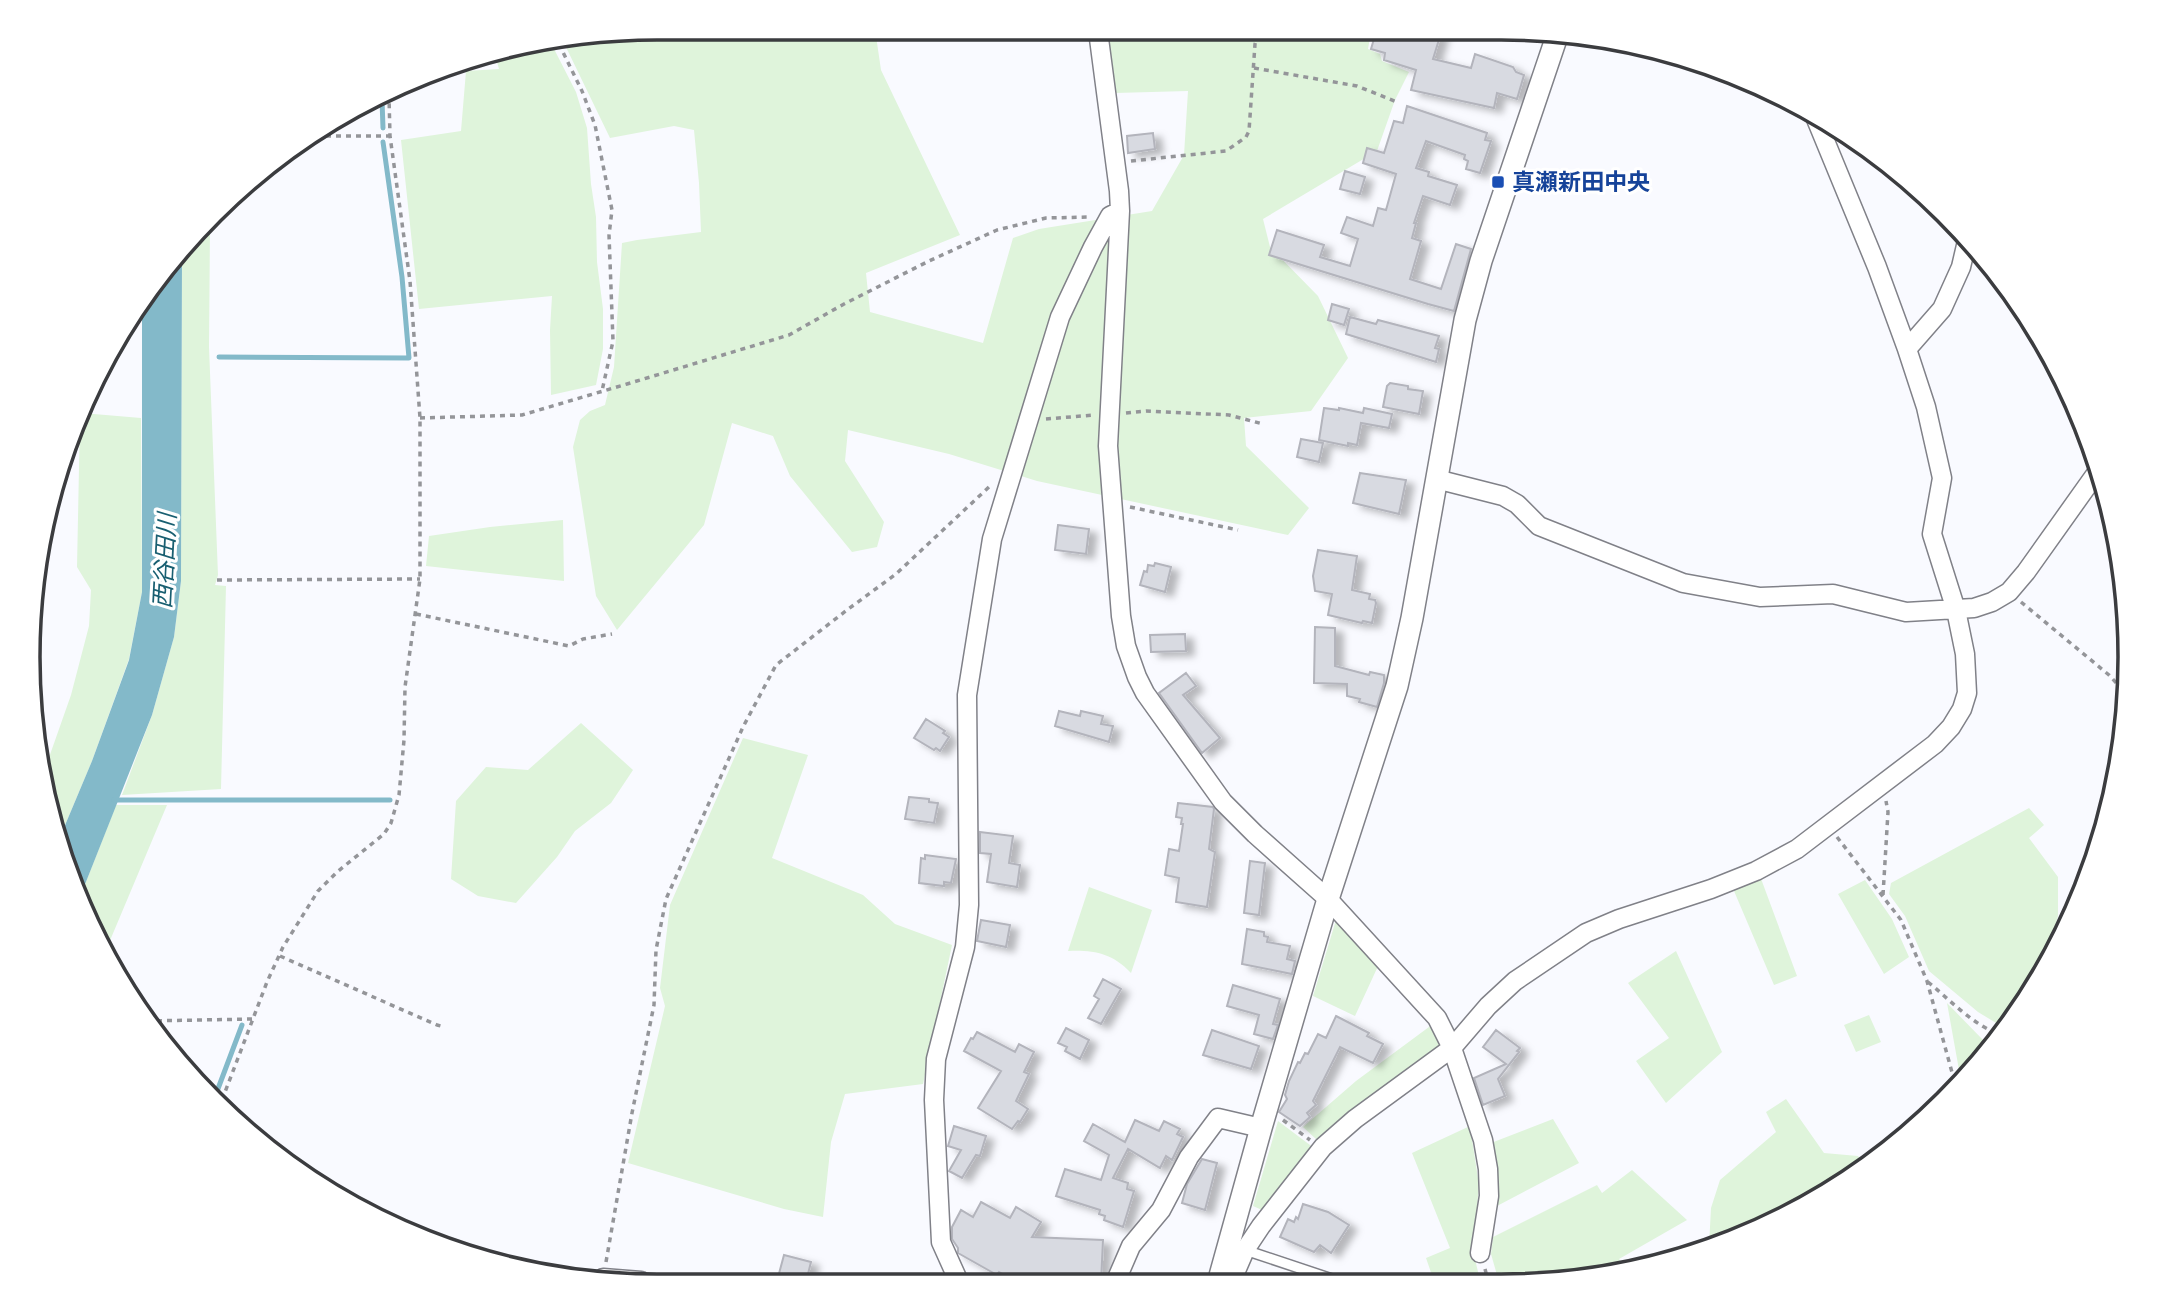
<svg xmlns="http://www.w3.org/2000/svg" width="2158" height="1314" font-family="Karla,'Noto Sans JP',sans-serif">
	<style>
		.green { fill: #dff4db }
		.water { fill: #83b9c9 }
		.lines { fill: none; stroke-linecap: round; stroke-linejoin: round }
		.stream { stroke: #83b9c9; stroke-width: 5 }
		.building { fill: #d8dae1; stroke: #b3b4bc; stroke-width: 2; filter: url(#shadow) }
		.service-casing { stroke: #808188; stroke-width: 12 }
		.minor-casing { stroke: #808188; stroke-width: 21 }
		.tertiary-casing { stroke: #808188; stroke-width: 24 }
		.path { stroke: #949599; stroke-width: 3.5; stroke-dasharray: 5 5; stroke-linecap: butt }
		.service { stroke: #fff; stroke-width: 9 }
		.minor { stroke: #fff; stroke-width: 18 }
		.tertiary { stroke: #fff; stroke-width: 21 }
		.transit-dot { fill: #1a4fb4; stroke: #fff; stroke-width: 2.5 }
		.labels { text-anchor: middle; stroke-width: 6; stroke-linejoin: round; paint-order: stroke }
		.transit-label { font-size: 23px; font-weight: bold; fill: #164399; stroke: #fff; text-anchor: start }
		.water-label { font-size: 24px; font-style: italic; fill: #195f71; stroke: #fff }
		.rim { fill: none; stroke: #3b3c3f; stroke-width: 3.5 }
	</style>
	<defs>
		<filter id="shadow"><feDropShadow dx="8" dy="4.5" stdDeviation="3.5" flood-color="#0004"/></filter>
	</defs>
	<rect width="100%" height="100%" fill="#f9faff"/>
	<path class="green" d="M657,28L875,29L881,70L960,235L866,273L870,312L983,343L1013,238L1039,229L1152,211L1184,155L1188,91L1115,93L1107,31L1371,32L1368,49L1380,54L1382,61L1409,72L1395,100L1377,151L1263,219L1270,247L1318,296L1348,358L1311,411L1244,418L1246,446L1309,508L1288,535L1037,481L949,454L848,430L845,461L884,522L877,547L852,552L790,476L773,436L732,423L704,525L617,630L596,596L573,447L580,420L590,411L605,405L614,367L622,243L637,240L701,232L699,183L694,130L674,126L610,138L564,43Z
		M552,45L576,92L587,128L591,184L596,217L597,262L603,309V349L596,385L551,395L550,330L552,296L419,309L401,140L461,131L466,71L499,69L495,55Z
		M210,227L209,347L218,575L215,585L226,586L221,789L122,795L152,715L174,637L181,581L182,256Z
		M82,413L141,418L142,592L129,659L92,761L58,842L46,766L71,695L89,626L91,590L77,567L80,418Z
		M563,520L564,581L426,566L429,536L490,527Z
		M581,723L633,770L611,803L575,831L557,857L516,903L478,896L451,879L456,801L486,767L528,770Z
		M743,738L808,755L772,858L863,895L895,924L952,945L923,1084L845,1094L831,1142L823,1217L784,1209L628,1163L665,1006L660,988L670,905Z
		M116,805H167L106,950L80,897Z
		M2029,808L2044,825L2029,838L2058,877V916L2050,944L2055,951L2006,1029L1978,1012L1929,971L1905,916L1889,894L1891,883Z
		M1760,876L1797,976L1774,985L1734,891Z
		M1865,880L1892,919L1909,957L1884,974L1838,894Z
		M1089,887L1152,910L1131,973C1112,953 1094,950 1068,951Z
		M1336,920L1379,964L1355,1016L1313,996Z
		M1676,951L1722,1052L1666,1103L1636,1061L1669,1038L1628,983Z
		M1947,1003L1984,1041L1996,1044L1961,1081Z
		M1869,1015L1881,1042L1856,1052L1844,1025Z
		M1433,1024L1442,1045L1369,1097L1317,1140L1303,1127L1356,1081Z
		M1786,1099L1824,1153L1858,1156L1865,1166L1815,1202L1709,1246L1711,1208L1720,1180L1776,1132L1766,1112Z
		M1553,1119L1579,1163L1497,1206L1491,1143Z
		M1278,1121L1314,1148L1262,1210L1253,1206Z
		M1470,1126L1479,1185L1473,1251L1481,1284H1435L1426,1258L1450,1248L1412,1153Z
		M1632,1170L1687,1220L1619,1259L1628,1270L1543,1285L1501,1284L1499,1282L1491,1254L1493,1237L1597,1185L1602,1193Z"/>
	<path class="water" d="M182,256L181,581L174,637L152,715L80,897L61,859L58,842L92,761L129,660L142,592V299Z"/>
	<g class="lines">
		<path class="stream" d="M382,100L383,128
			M219,357L409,358L402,277L383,142
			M114,800H390
			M216,1094L242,1025"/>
	</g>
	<path class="building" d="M1376,32L1441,33L1433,59L1471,68L1475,54L1513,67L1516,72L1524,75L1517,99L1497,93L1494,108L1411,90L1416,70L1384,60L1385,53L1371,49Z
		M1407,106L1487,133L1485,140L1491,141L1480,173L1466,169L1468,161L1464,159L1465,155L1426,141L1416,168L1429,172L1428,176L1457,185L1450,205L1423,196L1414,223H1416L1412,238L1421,241L1410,279L1441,289L1456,244L1471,249L1454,311L1428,304L1269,255L1277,230L1324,245L1320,257L1350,266L1358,239L1341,233L1347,217L1373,226L1378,208L1386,210L1396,174L1363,163L1367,148L1384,153L1394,121L1403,123Z
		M1153,133L1155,149L1128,153L1127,136Z
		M1345,171L1365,177L1360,194L1340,189Z
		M1332,304L1349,309L1344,325L1328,320Z
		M1350,317L1376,324L1378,320L1439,336L1435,348L1439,349L1436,362L1346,334Z
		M1390,383L1408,386V389L1423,391L1419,414L1383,407L1387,386Z
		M1324,408L1339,410V408L1363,413L1364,408L1392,414L1389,428L1361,423L1357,445L1348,443V446L1319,440Z
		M1301,439L1323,443L1319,462L1297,457Z
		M1360,473L1406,480L1399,514L1353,503Z
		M1058,525L1089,529L1086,554L1055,550Z
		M1318,550L1357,556L1352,590L1370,594L1369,599L1375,600L1376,603L1372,623L1363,621L1362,623L1328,615L1332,594L1315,591L1313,576Z
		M1155,563L1171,567L1165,592L1140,585L1144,571L1147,572L1148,565L1154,566Z
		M1315,627L1335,628V666L1369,675L1370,672L1384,675V683L1377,707L1359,702L1360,699L1347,696V684L1314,683Z
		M1185,634L1186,651L1151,652L1150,635Z
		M1186,673L1196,686L1183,695L1220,738L1202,753L1159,693Z
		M1059,711L1080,716L1081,711L1103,716L1101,724L1113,726L1109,742L1055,726Z
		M926,719L945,731L943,733L949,737L940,751L936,748L934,750L914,738Z
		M909,797L929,799V802L938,803L934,823L905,819Z
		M1178,803L1213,807L1214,809L1209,849L1215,852L1207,907L1176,902L1179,878L1165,875L1169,849L1179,851L1183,824H1181L1182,818L1176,817Z
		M980,832L1013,836L1009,863L1020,865L1017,887L987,882L991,854L980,853Z
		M925,855L956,859L951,883L944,882V886L919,883L921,858L925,859Z
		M1250,861L1265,863L1259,915L1244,913Z
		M981,920L1010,925L1006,947L977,941Z
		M1247,929L1264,932V936L1268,937L1267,942L1290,946L1287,959L1295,961L1292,974L1242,964Z
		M1103,979L1121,989L1101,1024L1088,1018L1099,999L1094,996Z
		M1233,985L1280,999L1273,1024L1278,1025L1273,1039L1254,1034L1259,1015L1227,1006Z
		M1336,1016L1369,1033L1367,1036L1383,1044L1373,1063L1340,1047L1313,1101L1316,1105L1307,1113L1310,1117L1300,1126L1279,1112L1287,1099L1285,1095L1289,1081L1298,1062L1300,1063L1305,1053L1308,1054L1318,1034L1326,1038Z
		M1066,1028L1089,1040L1080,1059L1065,1051L1067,1047L1058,1043Z
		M1212,1030L1259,1046L1251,1069L1203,1055Z
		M1496,1030L1520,1048L1517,1051L1519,1052L1498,1079L1505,1096L1483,1105L1474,1078L1506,1064L1483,1047Z
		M977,1032L1015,1052L1019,1044L1034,1052L1024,1072L1029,1074L1016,1101L1028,1109L1020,1122L1018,1121L1012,1129L978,1108L1001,1071L964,1051L971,1038L973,1039Z
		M1135,1120L1159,1131L1164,1121L1180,1129L1177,1134L1183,1137L1172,1160L1166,1156L1160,1168L1128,1149L1113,1178L1128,1183L1127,1189L1134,1191L1123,1227L1104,1220L1105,1216L1099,1214L1100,1210L1056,1196L1065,1169L1101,1180L1109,1155L1084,1141L1093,1124L1125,1142Z
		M954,1126L986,1136L980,1156L976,1155L962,1178L949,1171L961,1150L948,1146Z
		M1202,1159L1217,1163L1205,1210L1182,1203L1187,1184Z
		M981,1202L1010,1218L1016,1207L1041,1222L1032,1237L1103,1240L1101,1283L1015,1281L999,1272L997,1275L958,1253V1248L952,1239V1227L961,1210L973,1217Z
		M1303,1204L1328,1212L1349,1225L1331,1253L1320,1245L1314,1252L1280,1237L1288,1219L1294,1222L1296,1217L1298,1219Z
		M784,1255L811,1262L806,1282L777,1281Z"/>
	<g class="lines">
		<defs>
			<path id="service" d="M1245,1250L1347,1284"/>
			<path id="minor" d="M1098,31L1119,191L1120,211L1108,446L1121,616L1126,646L1137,677L1145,693L1223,802L1255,834L1328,899L1437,1018L1452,1048L1483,1140L1488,1169L1489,1196L1480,1253
				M1907,349L1942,309L1961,267L1968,237
				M1436,479L1503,496L1517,504L1539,526L1683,583L1760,597L1833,594L1906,612L1974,608L1992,602L2009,592L2026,572L2100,468
				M603,1281V1278L641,1281
				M959,1282L941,1242L934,1100L936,1059L965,947L969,905L967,695L992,539L1060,317L1093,247L1110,216L1120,211
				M1115,1283L1131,1246L1161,1210L1189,1157L1218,1118L1261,1128
				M1220,1283L1228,1281L1235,1273L1245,1250L1261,1226L1323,1147L1355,1119L1452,1048L1488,1006L1515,981L1586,933L1619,919L1711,889L1756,871L1797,849L1935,744L1951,727L1962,709L1967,693L1965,654L1956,610L1932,534L1942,478L1926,407L1907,349L1877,267L1816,119"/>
			<path id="tertiary" d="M1218,1283L1261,1128L1328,899L1397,686L1412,618L1465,320L1481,261L1558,33"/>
		</defs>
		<use href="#service" class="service-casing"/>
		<use href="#minor" class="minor-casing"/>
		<use href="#tertiary" class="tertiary-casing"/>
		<path class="path" d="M559,44L582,91L595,125L612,210L609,235L613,341L602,391
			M1254,68L1357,86L1397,102
			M316,136H390
			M1131,161L1226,151L1246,137L1249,131L1255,44L1259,31
			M1126,413L1146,411L1229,415L1263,424
			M420,418L522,415L627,384L789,335L844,304L929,261L997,230L1046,218L1090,217
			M1046,419L1094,415
			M1130,507L1238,530
			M217,580L420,579
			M2021,602L2109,675L2129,697
			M416,614L569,646L583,639L612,634
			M1837,837L1901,920L1927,981L1956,1087
			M1883,895L1888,812L1886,801
			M280,956L437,1025L445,1027
			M1928,982C1949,999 1977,1029 2003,1035
			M147,1021L252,1019
			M222,1100L267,982L283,947L318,891L337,872L384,834L391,823L399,795L404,740L405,687L420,579V418L410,281L390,136L389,97
			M1283,1120L1310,1140
			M606,1262L632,1113L654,1005L656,950L666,899L743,727L776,665L847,610L896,574L989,487
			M1485,1269L1489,1284"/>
		<use href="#service" class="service"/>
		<use href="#minor" class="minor"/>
		<use href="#tertiary" class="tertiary"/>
	</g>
	<rect class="transit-dot" x="1491" y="175" width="14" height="14" rx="3.5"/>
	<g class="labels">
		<g class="transit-label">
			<text x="1512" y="190">真瀬新田中央</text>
		</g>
		<g class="water-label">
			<text transform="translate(165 561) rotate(-87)" y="8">西谷田川</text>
		</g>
	</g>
	<path d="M0 0H2158V1314H0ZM657 40H1501A617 617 0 0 1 2118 657V657A617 617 0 0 1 1501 1274H657A617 617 0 0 1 40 657V657A617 617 0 0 1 657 40Z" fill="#fff" fill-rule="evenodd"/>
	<path class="rim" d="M657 40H1501A617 617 0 0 1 2118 657V657A617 617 0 0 1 1501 1274H657A617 617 0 0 1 40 657V657A617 617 0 0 1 657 40Z"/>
</svg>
